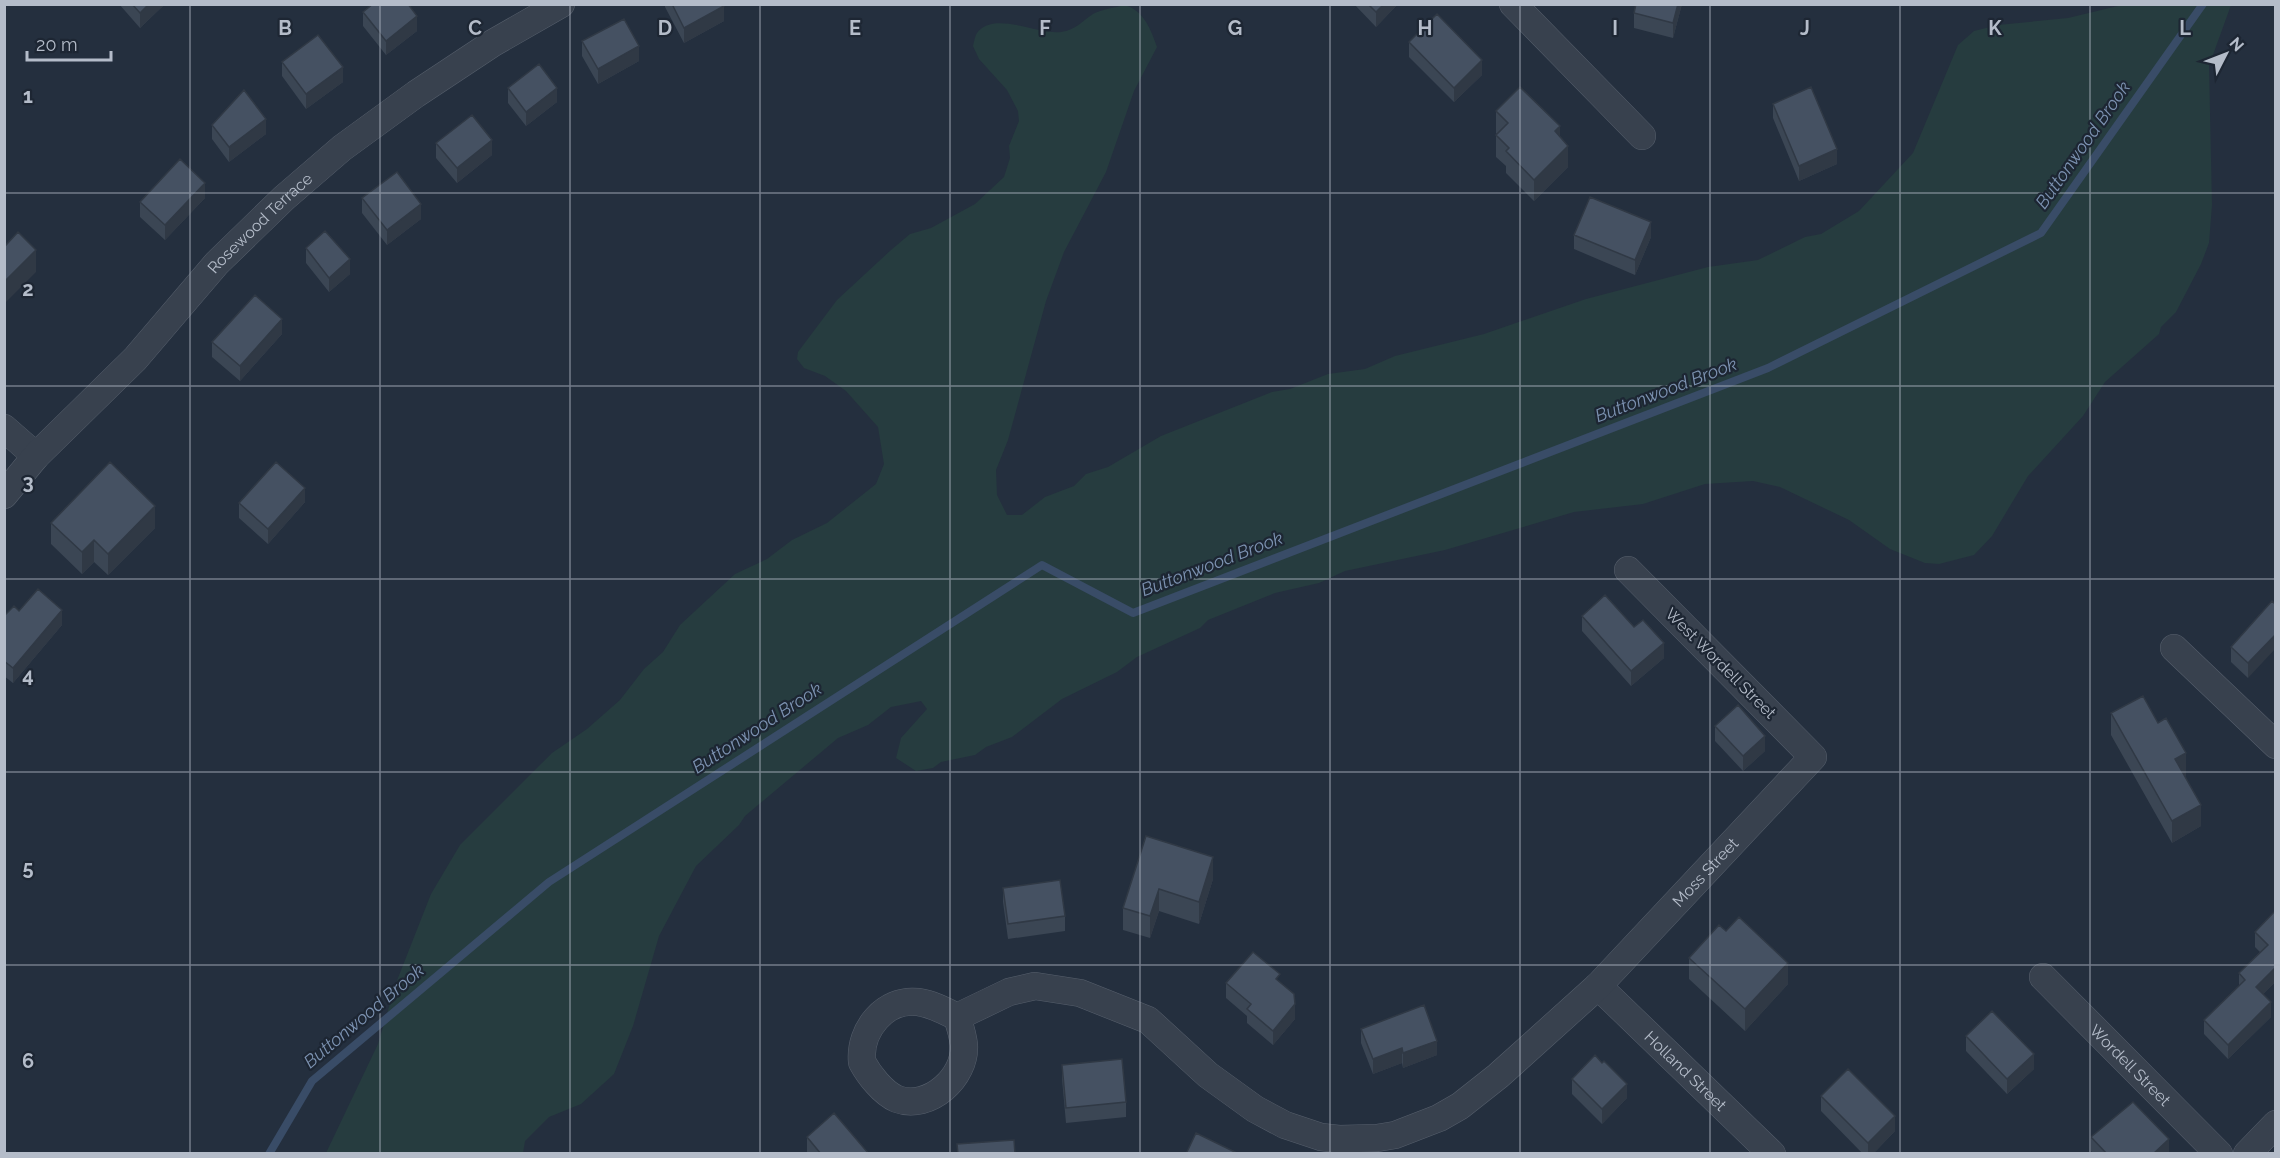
<svg xmlns="http://www.w3.org/2000/svg" width="2280" height="1158" font-family="Raleway,sans-serif">
	<style>
		.green { fill: #263c3f }
		.lines { fill: none; stroke-linecap: round; stroke-linejoin: round }
		.stream { stroke: #394c67; stroke-width: 8 }
		.street-casing { stroke: #565f6c; stroke-width: 28 }
		.street { stroke: #38414e; stroke-width: 27 }
		.wall { fill: #3b4654 }
		.shaded-wall { fill: #303945 }
		.building { fill: #455162; stroke: #303945; stroke-width: 1.5 }
		.grid { fill: none; stroke: #b4bcc9; stroke-width: 1.5; stroke-opacity: 0.55 }
		.labels { text-anchor: middle; stroke-width: 4.5; stroke-linejoin: round; paint-order: stroke }
		.street-label { font-size: 16px; fill: #b4bcc9; stroke: #1d2633 }
		.water-label { font-size: 18px; font-style: italic; fill: #7c92b1; stroke: #1d2633 }
		.grid-label { font-size: 20px; text-anchor: middle; font-weight: bold; fill: #b4bcc9; stroke: #1d2633; stroke-width: 4.5; stroke-linejoin: round; paint-order: stroke }
	</style>
	<rect width="100%" height="100%" fill="#242f3e"/>
	<path class="green" d="M1124,5C1144,10 1151,30 1157,47L1134,91L1106,172L1064,252L1046,301L1008,440L996,470L997,495L1007,515H1022L1045,497L1074,486L1086,474L1108,467L1161,436L1272,392L1290,389L1328,374L1365,369L1395,356L1484,334L1586,299L1708,267L1758,260L1805,237L1821,234L1859,211L1913,153L1958,45L1974,31L1998,25L2068,18L2122,5H2231L2209,66L2212,205L2209,243L2201,264L2176,312L2161,327L2159,334L2105,382L2083,416L2028,476L1992,536L1974,555L1939,564L1925,563L1890,549L1849,520L1780,487L1753,481L1705,484L1643,504L1574,512L1445,550L1345,571L1319,583L1275,593L1208,620L1200,628L1137,657L1117,672L1062,699L1012,737L986,747L975,755L941,762L933,768L916,771L896,758L901,738L927,709L921,701L891,707L868,725L838,738L745,816L739,825L696,866L659,936L633,1026L614,1074L581,1104L549,1117L525,1141L523,1153H326L378,1044L396,983L431,894L460,845L552,753L587,729L620,700L644,669L663,652L680,625L735,574L767,559L792,540L827,523L876,484L884,464L878,427L846,391L825,376L804,368L797,359L798,352L837,300L891,250L910,234L931,228L975,204L1004,177L1010,158L1009,146L1019,121L1018,111L1007,90L979,59L973,46C974,42 975,36 977,33C993,10 1038,35 1061,32C1076,30 1082,21 1093,14C1102,9 1115,8 1124,5Z"/>
	<g class="lines">
		<path class="stream" d="M269,1154L312,1081L549,882L1042,565L1133,613L1768,368L2041,233L2203,4"/>
		<defs>
			<g id="street">
				<path d="M1513,4L1642,136"/>
				<path d="M4,428L36,456"/>
				<path id="s1" d="M4,495L36,456L135,359L217,263L284,198L342,148L416,94L493,43L561,4"/>
				<path d="M2174,648L2276,745"/>
				<path id="s2" d="M2043,977L2219,1154"/>
				<path id="s3" d="M1598,986L1772,1154"/>
				<path id="s4" d="M957,1017C960,1026 963,1036 964,1045C966,1077 929,1111 897,1099C883,1093 869,1075 862,1062C859,1030 885,998 918,1002C932,1004 945,1011 957,1017L1009,992L1035,986L1080,993L1148,1020L1208,1075L1255,1109L1285,1125L1321,1137L1339,1139L1377,1138L1395,1135L1439,1118L1460,1106L1498,1076L1598,986L1813,757L1628,570"/>
				<path d="M2247,1154L2276,1124"/>
			</g>
		</defs>
		<use href="#street" class="street-casing"/>
		<use href="#street" class="street"/>
	</g>
	<path class="wall" d="M119,4H165L140,28Z
		M665,4H723L724,21L684,43L665,7Z
		M1354,4H1398L1376,27Z
		M1682,4L1673,38L1634,28V13Z
		M363,12L417,31L386,55L363,26Z
		M582,41L639,61L598,84L582,56Z
		M1409,42L1482,75L1454,102L1409,57Z
		M282,62L343,82L306,109L282,76Z
		M508,88L557,102L526,126L508,103Z
		M1773,104L1837,164L1799,181L1773,118Z
		M1496,111L1560,137L1568,167L1534,201L1506,173V166L1496,157V135L1497,134L1496,133Z
		M212,125L266,134L229,162L212,139Z
		M436,143L492,155L457,183L436,158Z
		M205,198L165,240L140,217V202Z
		M362,198L421,219L387,245L362,213Z
		M1574,235L1651,237L1635,275L1574,249Z
		M306,248L350,274L329,292L306,263Z
		M282,334L240,381L212,357V342Z
		M305,502L268,544L239,518V503Z
		M51,523L155,528L108,575L94,562L82,574L51,544Z
		M2272,601L2248,678L2231,662V647Z
		M19,611L62,625L13,683L4,676V616Z
		M1582,616L1634,627L1664,658L1631,686L1582,631Z
		M2111,713L2186,775L2185,776L2201,826L2172,843L2111,735Z
		M1715,726L1765,751L1743,771L1715,741Z
		M1146,836L1213,879L1199,924L1159,911L1150,938L1123,930V908Z
		M1003,888L1065,916V931L1008,939L1003,902Z
		M2276,910V981L2263,994L2271,1017L2228,1059L2204,1034V1020L2239,986V973L2260,952L2255,947V932Z
		M1689,958L1788,984L1745,1031L1689,979Z
		M1280,982L1295,1019L1273,1045L1247,1023V1016L1226,998V983Z
		M1361,1029L1437,1055L1403,1068L1402,1063L1373,1074L1361,1043Z
		M1966,1036L2034,1069L2007,1094L1966,1051Z
		M1062,1065L1126,1102V1117L1066,1123L1062,1079Z
		M1572,1079L1627,1098L1602,1124L1572,1094Z
		M1821,1096L1895,1131L1873,1154H1863L1821,1111Z
		M807,1137L869,1154H809L807,1152Z
		M2091,1137L2169,1154H2093L2091,1151Z"/>
	<path class="shaded-wall" d="M149,4H165L140,28V13Z
		M1384,4H1398L1376,27V12Z
		M1678,4H1682L1673,38V23Z
		M724,6V21L684,43V28Z
		M417,16V31L386,55V41Z
		M639,46V61L598,84V69Z
		M1482,60V75L1454,102V88Z
		M343,67V82L306,109V94Z
		M557,88V102L526,126V112Z
		M266,119V134L229,162V147Z
		M1560,126V148L1555,131Z
		M492,140V155L457,183V168Z
		M1568,146V167L1534,201V180Z
		M1837,149V164L1799,181V166Z
		M205,183V198L165,240V225Z
		M421,204V219L387,245V230Z
		M1651,222V237L1635,275V260Z
		M36,250V272L4,304V282Z
		M350,259V274L329,292V278Z
		M282,319V334L240,381V366Z
		M305,488V502L268,544V529Z
		M155,506V528L108,575V554Z
		M94,540V562L82,574V552Z
		M62,610V625L13,683V668Z
		M2276,634V648L2248,678V663Z
		M1664,643V658L1631,686V671Z
		M1765,736V751L1743,771V756Z
		M2186,753V775L2175,781V759Z
		M2201,805V826L2172,843V821Z
		M1213,857V879L1199,924V902Z
		M1159,889V911L1150,938V916Z
		M1788,963V984L1745,1031V1009Z
		M2276,967V981L2256,1001V987Z
		M2271,1002V1017L2228,1059V1045Z
		M1295,1004V1019L1273,1045V1031Z
		M1437,1041V1055L1403,1068V1053Z
		M1402,1048V1063L1373,1074V1059Z
		M2034,1054V1069L2007,1094V1079Z
		M1627,1084V1098L1602,1124V1109Z
		M1895,1116V1131L1873,1154H1868V1143Z
		M2169,1139V1154H2153Z"/>
	<path class="building" d="M132,4H149L140,13Z
		M373,4H408L417,16L386,41L363,12Z
		M672,4H723L724,6L684,28Z
		M1368,4H1384L1376,12Z
		M1636,4H1678L1673,23L1634,13Z
		M1437,14L1482,60L1454,88L1409,42Z
		M624,19L639,46L598,69L582,41Z
		M318,35L343,67L306,94L282,62Z
		M539,64L557,88L526,112L508,88Z
		M1520,87L1560,126L1555,131L1568,146L1534,180L1506,151L1509,148L1496,135L1508,123L1496,111Z
		M1811,87L1837,149L1799,166L1773,104Z
		M244,90L266,119L229,147L212,125Z
		M472,115L492,140L457,168L436,143Z
		M180,159L205,183L165,225L140,202Z
		M397,172L421,204L387,230L362,198Z
		M1590,197L1651,222L1635,260L1574,235Z
		M325,231L350,259L329,278L306,248Z
		M18,232L36,250L4,282V244L6,245Z
		M255,295L282,319L240,366L212,342Z
		M110,462L155,506L108,554L94,540L82,552L51,523Z
		M276,462L305,488L268,529L239,503Z
		M38,589L62,610L13,668L4,661V616L14,606L19,611Z
		M1605,595L1634,627L1643,620L1664,643L1631,671L1582,616Z
		M2272,601L2276,605V634L2248,663L2231,647Z
		M2143,696L2158,723L2166,718L2186,753L2175,759L2201,805L2172,821L2111,713Z
		M1738,705L1765,736L1743,756L1715,726Z
		M1146,836L1213,857L1199,902L1159,889L1150,916L1123,908Z
		M1060,880L1065,916L1008,924L1003,888Z
		M2276,910V967L2256,987L2271,1002L2228,1045L2204,1020L2245,980L2239,973L2268,945L2255,932Z
		M1739,917L1788,963L1745,1009L1689,958L1719,925L1726,931Z
		M1253,952L1280,974L1276,979L1294,994L1295,1004L1273,1031L1247,1009L1251,1004L1226,983Z
		M1424,1005L1437,1041L1403,1053L1402,1048L1373,1059L1361,1029Z
		M1992,1011L2034,1054L2007,1079L1966,1036Z
		M1595,1055L1602,1063L1604,1061L1627,1084L1602,1109L1572,1079Z
		M1122,1059L1126,1102L1066,1108L1062,1065Z
		M1848,1069L1895,1116L1868,1143L1821,1096Z
		M2133,1102L2169,1139L2153,1154H2107L2091,1137Z
		M834,1113L869,1154H821L807,1137Z
		M1196,1133L1239,1154H1186Z
		M1014,1140L1015,1154H958L957,1144Z"/>
	<path class="grid" d="M190,4V1154M380,4V1154M570,4V1154M760,4V1154M950,4V1154M1140,4V1154M1330,4V1154M1520,4V1154M1710,4V1154M1900,4V1154M2090,4V1154M4,193H2276M4,386H2276M4,579H2276M4,772H2276M4,965H2276"/>
	<g class="labels">
		<g class="street-label">
			<text dy="6" stroke="none"><textPath href="#s1" startOffset="374">Rosewood Terrace</textPath></text>
			<text transform="translate(1721 663) rotate(45)" y="6">West Wordell Street</text>
			<text dy="6" stroke="none"><textPath href="#s4" startOffset="1215">Moss Street</textPath></text>
			<text dy="6" stroke="none"><textPath href="#s2" startOffset="124">Wordell Street</textPath></text>
			<text dy="6" stroke="none"><textPath href="#s3" startOffset="122">Holland Street</textPath></text>
		</g>
		<g class="water-label">
			<text transform="translate(2083 145) rotate(-55)" y="6">Buttonwood Brook</text>
			<text transform="translate(1666 390) rotate(-21)" y="6">Buttonwood Brook</text>
			<text transform="translate(1212 564) rotate(-21)" y="6">Buttonwood Brook</text>
			<text transform="translate(757 728) rotate(-33)" y="6">Buttonwood Brook</text>
			<text transform="translate(364 1016) rotate(-40)" y="6">Buttonwood Brook</text>
		</g>
	</g>
	<g class="grid-label">
		<text x="285" y="35">B</text>
		<text x="475" y="35">C</text>
		<text x="665" y="35">D</text>
		<text x="855" y="35">E</text>
		<text x="1045" y="35">F</text>
		<text x="1235" y="35">G</text>
		<text x="1425" y="35">H</text>
		<text x="1615" y="35">I</text>
		<text x="1805" y="35">J</text>
		<text x="1995" y="35">K</text>
		<text x="2185" y="35">L</text>
		<text x="28" y="103">1</text>
		<text x="28" y="296">2</text>
		<text x="28" y="489">3</text>
		<text x="28" y="682">4</text>
		<text x="28" y="875">5</text>
		<text x="28" y="1068">6</text>
	</g>
	<rect width="2280" height="1158" fill="none" stroke="#b4bcc9" stroke-width="12"/>
	<g transform="translate(2226 54) rotate(48)" stroke="#1d2633" stroke-width="4.5" paint-order="stroke">
	<path d="M0-4.5L10 22L0 15L-10 22Z" fill="#b4bcc9"/>
	<text y="-9" font-size="16" font-weight="bold" text-anchor="middle" fill="#b4bcc9">N</text>
	</g>
	<path d="M27 51v9h84v-9" fill="none" stroke="#b4bcc9" stroke-width="3"/>
	<text x="36" y="51" font-size="18" fill="#b4bcc9" stroke="#1d2633" stroke-width="4.5" paint-order="stroke">20 m</text>
</svg>
